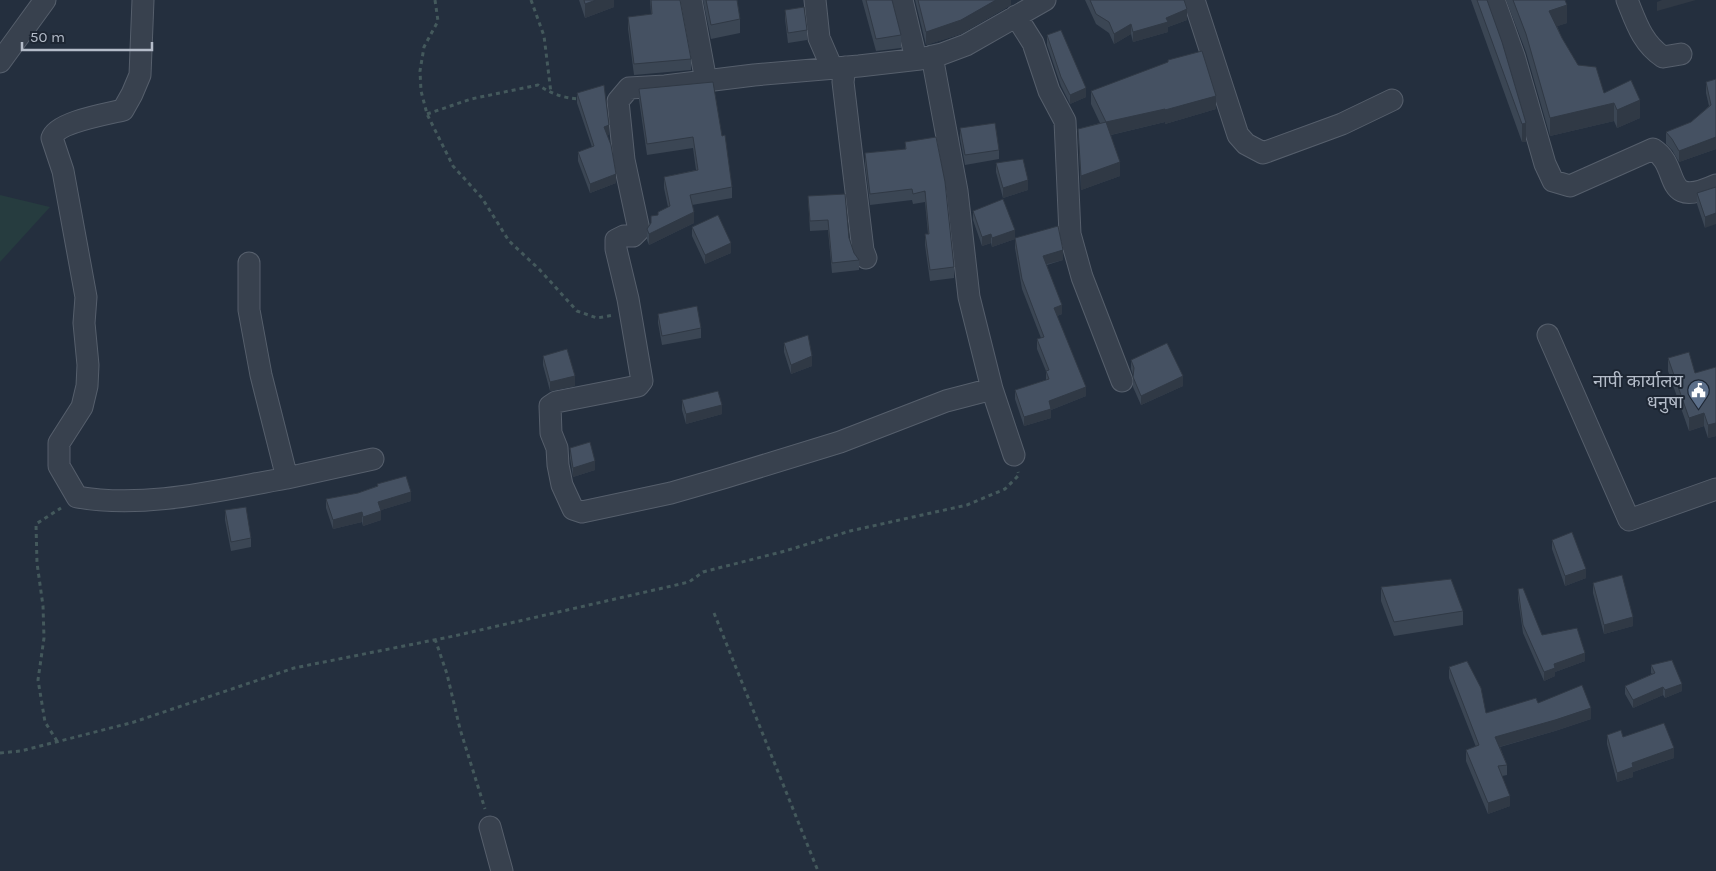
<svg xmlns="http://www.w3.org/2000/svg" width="1716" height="871" font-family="Karla,'Noto Sans Devanagari',sans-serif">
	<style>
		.green { fill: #263c3f }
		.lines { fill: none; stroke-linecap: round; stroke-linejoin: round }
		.minor-casing { stroke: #565f6c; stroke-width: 23 }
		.path { stroke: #44595c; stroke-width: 3; stroke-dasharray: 4 4; stroke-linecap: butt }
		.minor { stroke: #38414e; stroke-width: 21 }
		.wall { fill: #3b4654 }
		.shaded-wall { fill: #303945 }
		.building { fill: #455162; stroke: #303945 }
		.labels { text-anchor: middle; stroke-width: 4; stroke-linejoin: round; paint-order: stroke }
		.poi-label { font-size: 18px; fill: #b4bcc9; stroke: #1d2633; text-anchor: end }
	</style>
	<rect width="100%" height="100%" fill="#242f3e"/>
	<path class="green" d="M0,195L50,207L0,262Z"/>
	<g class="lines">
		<defs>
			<path id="minor" d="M143,0L140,75L132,94L123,110C107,114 57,122 52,138L63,171L86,297L84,323L88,365L87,386L82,407L59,443V466L77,497C147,509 219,490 287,478
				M691,0L706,81
				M815,0L819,38L832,68
				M902,0L916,59
				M1194,0L1238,135L1246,144L1263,153L1342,124L1392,100
				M1494,0L1514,56L1545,164L1553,181L1570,186L1653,149C1682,167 1660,210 1716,185
				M1627,0C1636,22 1642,43 1663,57L1681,54
				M1016,16L1033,43L1049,91L1065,121L1070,234L1082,277L1122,381
				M932,56L957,191L969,297L992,389L1014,455
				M0,62L45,0
				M845,67L843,82L863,250L866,258
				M249,263V310L261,375L287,478L373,459
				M1548,335L1629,520L1716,489
				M992,389L946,401L840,442L723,478L671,493L582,512L573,509L562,485L558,465L557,448L551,433L550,406L556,402L638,386L642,381L628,299L616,249V240L624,236H633L639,230L624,160L618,101L629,88L665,86L754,75L859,66L920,59L942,54L966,45L1045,0
				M490,827L502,871"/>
		</defs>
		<use href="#minor" class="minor-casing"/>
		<path class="path" d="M435,0L438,21L424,47L420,71L421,91L427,114L453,166L482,198L509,241L539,269L577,311L597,318L614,315
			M531,0L544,36L551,93
			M427,114L471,99L538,85C552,94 563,98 580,99
			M714,613L818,871
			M435,639L447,674L460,729L485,809
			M57,741L45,722L38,680L44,638L43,606L37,563L36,524L61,508
			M0,753L21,751L134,722L294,668L454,636L689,582L703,572L785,551L850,531L967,505L1005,489L1019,475L1018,472"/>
		<use href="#minor" class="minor"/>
	</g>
	<path class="wall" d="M579,0H614V7L585,18Z
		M650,0H680L691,59V70L634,75L628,29V17L651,14Z
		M703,0H737L740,19V33L711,39Z
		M862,0H892L901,35V48L876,51Z
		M915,0H1011V5L961,34L926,45Z
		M1085,0H1184L1187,20L1168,27V32L1133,42L1131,34L1114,44L1109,33L1096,24Z
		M1471,0H1487L1526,123V142H1522Z
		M1506,0H1565L1567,23L1557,26L1562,38L1578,65L1604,93L1640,118L1617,128L1614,121L1550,136L1526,52Z
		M785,10L807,30V40L788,43L785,19Z
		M1047,35L1086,97L1070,104L1061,86L1047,45Z
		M1716,79V149L1679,162L1672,150L1666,144V132L1691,122L1709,106L1706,93V82Z
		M639,89L722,136L732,187V198L692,205L694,223L649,245L647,240V229L658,215L668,207L664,188V177L696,170L693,148L647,155L639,100Z
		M1091,91L1216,109L1165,124V122L1111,135L1120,176L1081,190L1078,129L1100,123L1091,104Z
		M577,93L609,135H607L616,183L590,193L578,161V152L592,147L577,103Z
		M960,128L999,150V159L965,165L960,138Z
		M905,142L954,267V278L930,281L925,245V234H928L925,202L913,204L912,200L870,205L865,164V153L905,149Z
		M996,163L1028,190L1003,198L996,172Z
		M1716,187L1705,228L1697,204V193Z
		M808,196L849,238L854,253L859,260V270L832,273L828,230L810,231Z
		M973,211L1015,238L1063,260L1047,265L1062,314L1057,316L1086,396L1051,410V418L1024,426L1015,399V390L1046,380V371L1037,349V339L1041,338L1022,289L1015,248V239L992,247L991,243L982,246L973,220Z
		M692,227L731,253L705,264L692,236Z
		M658,314L701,328V338L662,345L658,323Z
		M784,343L812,366L791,374L784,352Z
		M543,356L575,386L550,391L543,365Z
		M1668,358L1695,373L1716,367V436L1708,438L1704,426L1689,431L1668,371Z
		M1131,360L1183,386L1141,405L1133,387V375L1131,369Z
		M682,400L722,414L686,424L682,410Z
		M570,448L595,470L573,477L570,458Z
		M377,484L411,501L381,510V520L363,526L362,522L333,529L326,508V499L358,493L377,486Z
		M225,510L251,538V547L231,551L225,520Z
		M1552,540L1586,578L1565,586L1552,549Z
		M1593,583L1633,626L1604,634L1593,593Z
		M1381,587L1463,611V625L1394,636L1381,601Z
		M1518,589L1542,635L1585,661L1555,672V676L1544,681L1523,633L1518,598Z
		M1651,665L1682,691L1665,698L1663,695L1633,708L1625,694V686L1652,674L1651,673Z
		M1449,667L1486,713L1538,703L1591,719L1555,731L1500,747L1507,765V775L1502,776L1510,806L1488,814L1466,761V750L1476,747L1449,678Z
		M1607,735L1623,737L1674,758L1633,772V777L1617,782L1607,744Z"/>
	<path class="shaded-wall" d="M596,0H614V7L585,18V4Z
		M996,0H1011V5L961,34L926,45V32Z
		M1662,0H1696L1657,11V2Z
		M1567,5V23L1549,29V11Z
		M1187,9V20L1168,27V32L1133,42V32Z
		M1131,24V34L1114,44V34Z
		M1086,88V97L1070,104V95Z
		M1216,96V109L1165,124V110Z
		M1640,100V118L1617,128V110Z
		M1614,103V121L1550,136V118Z
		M1165,109V122L1106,136V122Z
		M1526,123V142H1522V124Z
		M609,125V135L604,136V127Z
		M1716,137V149L1679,162V151Z
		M1120,162V176L1081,190V176Z
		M616,174V183L590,193V184Z
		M1028,180V190L1003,198V188Z
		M694,212V223L649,245V234Z
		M1716,213V224L1705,228V217Z
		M1015,230V239L992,247V238Z
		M991,234V243L982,246V237Z
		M731,243V253L705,264V255Z
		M1063,250V260L1043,265V256Z
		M1062,305V314L1054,317V308Z
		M812,356V366L791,374V365Z
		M575,376V386L550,391V382Z
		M1183,376V386L1141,405V396Z
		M1086,387V396L1051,410V418L1024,426V417L1049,401Z
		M722,405V414L686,424V414Z
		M1704,413V426L1689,431V418Z
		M1716,423V436L1708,438V425Z
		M595,461V470L573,477V468Z
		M411,492V501L378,511V502Z
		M381,511V520L363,526V517Z
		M362,512V522L333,529V520Z
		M1586,569V578L1565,586V576Z
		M1633,617V626L1604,634V625Z
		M1585,653V661L1555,672V676L1544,681V672L1554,664Z
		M1682,684V691L1665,698V690Z
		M1663,687V695L1633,708V700Z
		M1591,708V719L1555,731L1495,748V737Z
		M1674,748V758L1633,772V777L1617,782V773L1632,763Z
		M1510,796V806L1488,814V803Z"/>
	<path class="building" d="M584,0H596L585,4Z
		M651,0H680L691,59L634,64L628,17L652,14Z
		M706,0H737L740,19L711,25Z
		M866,0H892L901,35L876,39Z
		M918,0H996L961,20L926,32Z
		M1090,0H1184L1187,9L1166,18L1168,22L1133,32L1131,24L1114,34L1109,22L1096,14Z
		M1477,0H1487L1502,42L1526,123L1522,124Z
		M1513,0H1565L1567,5L1549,11L1562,38L1578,65L1596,67L1604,93L1631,80L1640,100L1617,110L1614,103L1550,118L1526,34Z
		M804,7L807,30L788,33L785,10Z
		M1061,30L1086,88L1070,95L1061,77L1047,35Z
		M1202,51L1216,96L1165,110V109L1106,122L1091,91L1168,62V60Z
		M1716,79V137L1679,151L1672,139L1666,132L1691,122L1711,105L1706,82Z
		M713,82L722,136L725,135L732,187L690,195L694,212L649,234L647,229L651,223V216L658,215V212L670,206L664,177L698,170L693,137L647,144L639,89Z
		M604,85L609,125L604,127L611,145L616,174L590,184L578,152L594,146L577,93Z
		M1106,122L1120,162L1081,176L1078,129Z
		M995,123L999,150L965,155L960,128Z
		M936,137L945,182L954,267L930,270L925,234H929L925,191L913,194L912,189L870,194L865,153L906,149L905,142Z
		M1023,159L1028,180L1003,188L996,163Z
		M1716,187V213L1705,217L1697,193Z
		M845,194L849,238L854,253L859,260L832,263L828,220L810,221L808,196Z
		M1003,199L1015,230L992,238L991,234L982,237L973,211Z
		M718,215L731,243L705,255L692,227Z
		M1058,226L1063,250L1043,256L1062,305L1054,308L1086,387L1049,401L1051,409L1024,417L1015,390L1049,379L1046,371L1049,370L1037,339L1044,337L1022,279L1015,238Z
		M697,306L701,328L662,336L658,314Z
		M808,335L812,356L791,365L784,343Z
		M1167,343L1183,376L1141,396L1133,377L1134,368L1131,360Z
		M567,349L575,376L550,382L543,356Z
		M1689,352L1695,373L1716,367V423L1708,425L1704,413L1689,418L1668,358Z
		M718,391L722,405L686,414L682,400Z
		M590,442L595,461L573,468L570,448Z
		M406,476L411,492L378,502L381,511L363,517L362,512L333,520L326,499L358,493L378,486L377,484Z
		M246,507L251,538L231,542L225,510Z
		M1572,532L1586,569L1565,576L1552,540Z
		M1622,575L1633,617L1604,625L1593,583Z
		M1451,579L1463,611L1394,622L1381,587Z
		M1523,588L1542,635L1577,628L1585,653L1554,664L1555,668L1544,672L1523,625L1518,589Z
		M1672,660L1682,684L1665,690L1663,687L1633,700L1625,686L1655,673L1651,665Z
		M1467,661L1481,688L1486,713L1536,698L1538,703L1582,685L1591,708L1555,720L1495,737L1507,765L1498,766L1510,796L1488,803L1466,750L1479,745L1449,667Z
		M1664,723L1674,748L1632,763L1633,767L1617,773L1607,735L1621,730L1623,737Z"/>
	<defs>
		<symbol id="civic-pin" viewBox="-11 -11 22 30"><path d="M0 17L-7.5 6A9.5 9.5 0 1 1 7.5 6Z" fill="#5c6f8a" stroke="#1d2633"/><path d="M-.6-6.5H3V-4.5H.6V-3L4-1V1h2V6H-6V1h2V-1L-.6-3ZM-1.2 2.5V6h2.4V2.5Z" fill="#fff"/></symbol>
	</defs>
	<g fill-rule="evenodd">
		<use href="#civic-pin" x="1686" y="378" width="25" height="34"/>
	</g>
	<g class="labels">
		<g class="poi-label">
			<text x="1683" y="387">नापी कार्यालय<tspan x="1683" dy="21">धनुषा</tspan></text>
		</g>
	</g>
	<path d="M22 42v8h130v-8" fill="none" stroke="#b4bcc9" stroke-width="2.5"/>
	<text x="30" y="42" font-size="15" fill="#b4bcc9" stroke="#1d2633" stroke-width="4" paint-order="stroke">50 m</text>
</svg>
